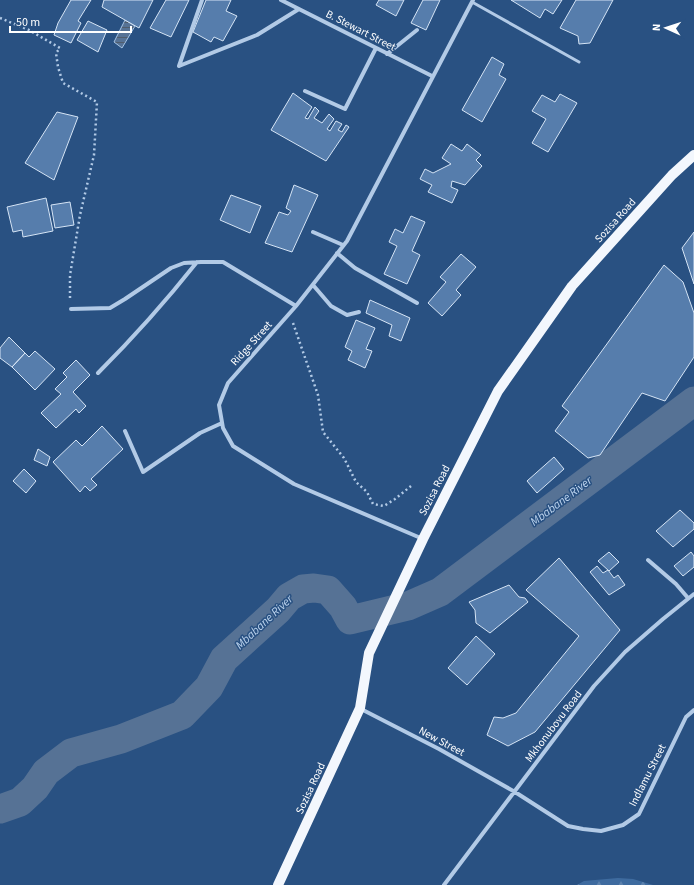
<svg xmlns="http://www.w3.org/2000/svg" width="694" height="885" font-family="'Source Sans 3',sans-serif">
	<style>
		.forest { fill: url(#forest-firs) }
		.water { fill: url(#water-rules); stroke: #a7c5e6 }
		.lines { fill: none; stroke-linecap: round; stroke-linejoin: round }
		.river { stroke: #567295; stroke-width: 29 }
		.building { fill: #567dac; stroke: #d5e4f5 }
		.path { stroke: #b2cae6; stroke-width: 2.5; stroke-dasharray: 2 3; stroke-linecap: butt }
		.service { stroke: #b2cae6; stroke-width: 3 }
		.minor { stroke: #b2cae6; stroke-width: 4 }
		.primary { stroke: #f3f7fd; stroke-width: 10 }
		.labels { text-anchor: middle; stroke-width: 3; stroke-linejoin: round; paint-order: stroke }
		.street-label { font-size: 11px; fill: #fff; stroke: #295182 }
		.water-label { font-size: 12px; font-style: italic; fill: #bdd4ee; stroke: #295182 }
	</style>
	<defs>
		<pattern id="forest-firs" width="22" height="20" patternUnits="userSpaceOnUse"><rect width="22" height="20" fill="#3e6b9f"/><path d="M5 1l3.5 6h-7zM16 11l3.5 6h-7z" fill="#5b81ad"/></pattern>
		<pattern id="water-rules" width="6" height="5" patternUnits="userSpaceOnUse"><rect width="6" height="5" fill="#567295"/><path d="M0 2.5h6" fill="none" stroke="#505d6d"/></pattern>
	</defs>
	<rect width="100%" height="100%" fill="#295182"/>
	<path class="forest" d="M618,878L633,879L653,885H577L584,881Z"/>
	<path class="water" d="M125,20L135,26L122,48L114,42Z"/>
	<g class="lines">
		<path class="river" d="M0,809L20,802L35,788L46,772L71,753L121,739L182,715L209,687L224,659L278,610L289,597L303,589L314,588L328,590L343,607L350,620L408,606L440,592L694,401"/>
	</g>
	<path class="building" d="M71,0H91L78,21L81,23L71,43L54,35L58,23Z
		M104,0H153L139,28L102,7Z
		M166,0H189L171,37L150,28Z
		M206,0H231L226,11L237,16L223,41L214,37L211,42L193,32Z
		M379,0H404L396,16L376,5Z
		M423,0H440L426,30L411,23Z
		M511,0H562L553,14L545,9L540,18Z
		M576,0H613L590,43L579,44L578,36L560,28Z
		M88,21L107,30L98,52L77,40Z
		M492,57L504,64L499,75L506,79L482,122L462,110Z
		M293,93L312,107L305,118L308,119L315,107L319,111L314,118L322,123L329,114L334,119L327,129L330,131L336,121L342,124L338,130L342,132L346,125L349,127L326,161L271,130Z
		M560,94L577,103L548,152L532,143L546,119L532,111L542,95L555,102Z
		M57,112L78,117L54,180L25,163Z
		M451,144L462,151L467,144L481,155L476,160L482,166L465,185L452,181L451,187L458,190L452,203L428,192L432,185L420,179L425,169L433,173L451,164L442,158Z
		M294,185L318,195L292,252L265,243L279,212L288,215L291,211L286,208Z
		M231,195L261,206L250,233L220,220Z
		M46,198L53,231L23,237L22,230L13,232L7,207Z
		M70,202L74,225L55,228L51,205Z
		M411,216L425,222L412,251L420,255L407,284L384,274L397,246L389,242L395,229L403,233Z
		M694,232V284L682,248Z
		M461,254L476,267L456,290L461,295L442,316L428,303L446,282L440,277Z
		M664,265L683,282L694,313V357L665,401L642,393L600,455L588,458L555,431L569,412L562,406Z
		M370,300L410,318L401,341L389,336L392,325L366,313Z
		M356,320L375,328L366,349L372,351L365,368L348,360L352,351L345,347Z
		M9,337L25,353L12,367L0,358V348Z
		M35,351L55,369L35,390L12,367L25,353L29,357Z
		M76,360L90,375L73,392L86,406L79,413L76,409L56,428L41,413L61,394L55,389L67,377L63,373Z
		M102,426L123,449L91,479L97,485L90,491L85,486L80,492L53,462L76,440L82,446Z
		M38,449L50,457L47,466L34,460Z
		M554,457L564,469L537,493L527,481Z
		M24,469L36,481L26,493L13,481Z
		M680,510L694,523V529L673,547L656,531Z
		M609,552L619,562L609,571L598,561Z
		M691,552L694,556V567L683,576L674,566Z
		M559,558L620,630L535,732L508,746L487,735L494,717L503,718L516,713L579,636L526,590Z
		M597,566L603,573L608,570L614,578L618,575L625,585L609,595L590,572Z
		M509,585L519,597L525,598L528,602L490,633L476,623L475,610L469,602Z
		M476,636L495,654L467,685L448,668Z"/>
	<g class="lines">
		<path class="path" d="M0,18L29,30L60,48L56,53L58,67L63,83L97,102L94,155L80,215L70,275V300
			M293,323L318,395L323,432L344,458L356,482L367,492L373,504L384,506L395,499L411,486"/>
		<path class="service" d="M472,2L579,62"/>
		<path class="minor" d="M281,0L432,76
			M387,54L417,30
			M179,66L257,35L299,9
			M179,66L202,0
			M305,91L345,109L376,48
			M313,232L343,245
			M337,253L355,268L417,303
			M313,285L331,306L347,315L359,312
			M71,309L110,308L125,299L171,268L184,263L201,262H223L296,306
			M98,373C133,338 166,301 197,262
			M125,431L143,472L200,433L222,423
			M423,539L294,484L233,446L223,428L219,405L228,383L296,306L347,241L473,0
			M648,560L676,584L688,598
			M361,709L439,749L515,792L568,826L583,829L601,831L623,825L639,814L686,717L694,710
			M444,885L594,686L625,652L663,619L694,594"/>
		<path class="primary" d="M278,885L360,708L369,653L423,539L498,391L572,286L672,175L694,155"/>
	</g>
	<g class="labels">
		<g class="street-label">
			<text transform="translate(361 30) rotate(27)" y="4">B. Stewart Street</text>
			<text transform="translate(615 220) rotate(-48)" y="4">Sozisa Road</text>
			<text transform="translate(251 343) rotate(-48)" y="4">Ridge Street</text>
			<text transform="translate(434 490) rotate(-63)" y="4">Sozisa Road</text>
			<text transform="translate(553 726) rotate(-53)" y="4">Mkhonubovu Road</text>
			<text transform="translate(442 741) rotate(28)" y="4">New Street</text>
			<text transform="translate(647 775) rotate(-63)" y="4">Indlamu Street</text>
			<text transform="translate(310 788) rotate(-65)" y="4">Sozisa Road</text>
		</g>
		<g class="water-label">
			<text transform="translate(561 501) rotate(-37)" y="4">Mbabane River</text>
			<text transform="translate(264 622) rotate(-43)" y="4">Mbabane River</text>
		</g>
	</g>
	<g transform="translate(666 28) rotate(273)" stroke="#295182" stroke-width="3" paint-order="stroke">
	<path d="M0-3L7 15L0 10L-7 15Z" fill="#ffffff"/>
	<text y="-6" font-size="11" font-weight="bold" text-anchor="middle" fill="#ffffff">N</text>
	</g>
	<path d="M10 26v6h121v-6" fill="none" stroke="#ffffff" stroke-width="2"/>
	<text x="16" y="26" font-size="12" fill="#ffffff" stroke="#295182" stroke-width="3" paint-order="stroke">50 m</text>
</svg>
